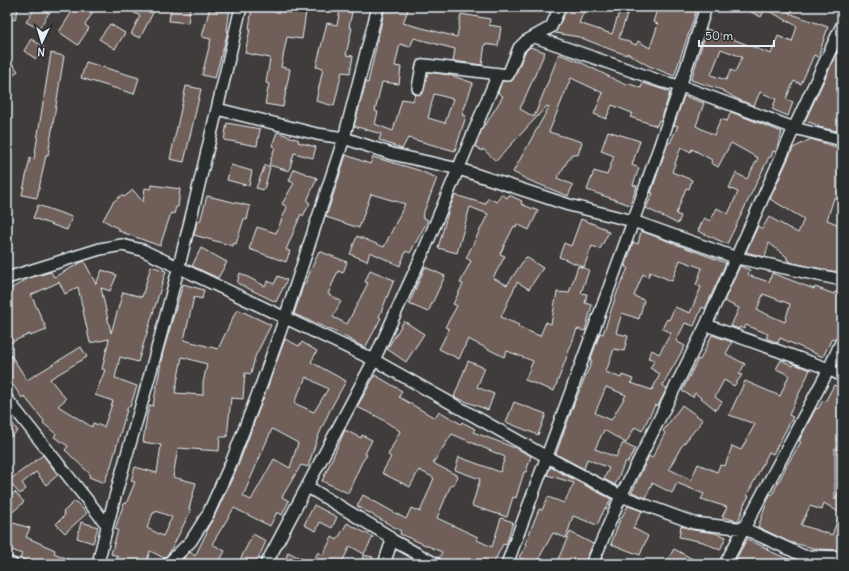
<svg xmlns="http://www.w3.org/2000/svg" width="849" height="571" font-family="Delius,sans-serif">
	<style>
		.building { fill: #705e59; stroke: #e8f1f8; fill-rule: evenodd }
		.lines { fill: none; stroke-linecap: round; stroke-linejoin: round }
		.minor-casing { stroke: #e8f1f8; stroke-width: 14 }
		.minor { stroke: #2a2d2e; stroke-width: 11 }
	</style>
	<rect width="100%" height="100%" fill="#3f3c3b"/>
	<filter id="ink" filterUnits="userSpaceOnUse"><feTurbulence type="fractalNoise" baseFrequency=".025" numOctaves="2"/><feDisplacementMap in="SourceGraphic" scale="8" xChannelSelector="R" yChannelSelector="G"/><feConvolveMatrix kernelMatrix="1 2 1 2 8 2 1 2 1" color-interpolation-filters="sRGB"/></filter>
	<g filter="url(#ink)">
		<path class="building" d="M7,7H19L15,20L7,17Z
			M36,7H40L49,13L39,29L26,22Z
			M75,7H96L85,25L89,28L78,45L59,32Z
			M124,7H156L140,38L131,34L140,16Z
			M171,7H190L188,23L169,21Z
			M210,7H230L227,30L228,31L215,78L202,75L211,39L202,37Z
			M252,7H267V9L293,13V10L306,12L302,39L287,37L281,67L290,69L283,107L265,104L269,84L266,83L270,58L245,53L250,29H249Z
			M385,7H409L403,23L457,37L461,14L490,19L489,25L501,27L498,46L485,44L482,65L453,61L455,49L414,38L410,47L400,44L395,66L401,67L399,84L382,82L375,111L378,112L375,124L393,131L402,99L413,101L415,94L420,95L423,93L428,72L450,75L473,83L462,115L466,116L455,151L408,138L402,149L379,140L381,134L354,126L366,82L368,83ZM434,94L453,99L445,123L428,118Z
			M568,7H586L579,23L612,34L620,10L628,12L619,38L636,45L638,41L650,48L658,24L653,22L658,7H691L697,9L674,76L649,66L627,53V55L612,50L579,37L555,33Z
			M741,7H792L789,13L828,27L818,57L814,55L801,84L794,81L786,99L793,102L788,116L772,109L776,99L760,92L754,106L737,99L722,90L691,80L707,29L771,54L778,36L792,42L797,26L765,9L761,17ZM721,49L742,57L735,72L731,70L726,80L711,75Z
			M340,10L352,12L349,27L352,28L346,55L353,56L350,73L342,72L334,106L316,101L323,68L316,67L327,23L337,25Z
			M110,24L125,33L115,49L99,39Z
			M31,39L44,47L36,59L24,51Z
			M842,42V132L818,127V125L805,121Z
			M530,47L545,52L520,109L534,117L559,54L580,62L626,85L627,83L641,88L643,83L670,92L661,121L659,120L657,126L630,117L632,113L612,105L606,119L594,114L603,93L571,78L549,132L582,142L578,155L572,154L557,178L573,185L568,196L526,179L513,172L549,107L547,106L496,161L483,149L482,151L475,146L484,124H486L503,96L498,93L502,81H511L514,78L525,52Z
			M51,53L64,56L48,155H46L37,198L22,195L30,158L34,159Z
			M7,57L18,71L7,80Z
			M86,62L139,78L134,94L81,78Z
			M186,86L201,89L184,162L170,159Z
			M684,96L704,103L696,126L714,135L721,119L727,121L731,112L782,132L776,152L773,151L771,157H769L727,244L698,231L704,218L710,221L717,208L728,214L738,192L729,188L736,173L747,179L758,158L731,143L718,167L711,163L712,160L692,149L691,152L681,147L672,172L692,180L689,189L686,188L676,214L681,216L678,224L646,208L653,193H651L668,143H670L678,126L674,125Z
			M227,123L260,129L257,146L224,140Z
			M608,131L640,141L632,165L639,168L633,185L637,186L630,205L587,190L594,171L607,175L614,156L601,151Z
			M277,132L299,140L298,142L316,147L313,158L294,153L289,171L269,165L275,147L272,146Z
			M811,139L842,149V200L834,198L827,220L842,226V234L839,241L842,242V273L793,263L787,260V257L769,243L765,257L746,252L758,226L762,229L769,217L798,233L804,219L770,199L793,148Z
			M346,155L370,164L373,157L418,170L437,178L422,217L428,220L410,253L406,251L400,266L370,252L367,261L350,254L357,236L384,247L405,204L371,194L359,228L326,217Z
			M231,165L252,171L249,186L227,180Z
			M265,165L270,167L264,190L256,188Z
			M294,169L317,178L307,201L310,203L303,216L301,214L286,250L290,251L286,262L249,249L257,227L276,233L287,207L282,204L294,183L289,181Z
			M152,185L180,189L178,207H176L174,214L171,213L160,246L119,231V229L103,220L113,202L122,195L124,197L133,190L143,202L145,188L151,189Z
			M501,194L507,198L509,195L522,201L521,204L538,211L529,230L517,224L516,227L514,226L500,254L505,256L493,278L507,285L526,257L543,268L529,289L517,282L501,317L519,325L518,327L540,336L546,322L551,324L557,292L569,293L578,266L589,270L581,293L587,294L585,303L592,305L585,331L577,329L554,391L525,380L533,361L507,351L504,357L468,339L459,359L439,349L449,329L445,327L457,306L453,304L463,284L460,283L471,261L466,258L488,214L470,207L457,253L438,248L449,209L455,195L485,204L488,198L497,202Z
			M207,196L250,206L247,220L244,219L236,244L234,243L233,246L194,235L197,221L200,222Z
			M38,205L72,217L67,230L33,218Z
			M581,219L606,229L605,231L609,232L600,249L592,246L584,267L559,257L564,243L571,246Z
			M641,231L726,263L705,309L702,307L694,326L685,323L676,341L685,346L662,386L667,388L658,406L655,405L642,431L635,427L626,443L604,430L595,449L616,457L623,443L635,449L628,462H625L615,485L604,479L609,468L587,459L584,469L556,454L575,401L592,361H590L600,333L603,334L618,290L628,268L625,267L633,242L638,244ZM680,260L702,268L696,285L701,287L690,313L675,307L669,320L667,319L662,328L671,333L659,354L652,350L648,358L655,360L650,368L660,374L652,390L631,383L633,379L622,375L621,378L606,372L614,349L624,351L628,336L616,333L622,313L639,319L644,300L634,296L643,274L648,277L650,272L672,281ZM606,387L626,395L611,420L595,413Z
			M201,248L227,262L218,278L192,266Z
			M319,251L347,262L343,273L338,271L328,294L341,301L333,317L347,324L368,283L365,282L370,270L394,280L379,317L381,318L365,348L338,333L294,314L304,283L305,284Z
			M84,261L96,284L102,270L117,275L110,291L101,288L111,333L123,292L142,297L151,266L166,271L138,362L120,357L115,378L137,386L130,407L128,406L111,466L104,483L89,477L90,474L65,450L68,446L54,437L56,434L43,423L44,421L24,396L22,398L13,385L7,389V349L27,380L81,347L87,357L50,379L66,399L58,406L92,427L93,423L104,427L113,401L95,395L105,370L102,369L109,339L90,343L78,287L65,294L59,282L31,295L47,330L30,336V334L7,344V291L29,278L51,272L54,277Z
			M740,266L750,270L748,275L769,282L772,273L814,289L815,287L834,294L835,292L842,294V324L838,334L835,339L832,338L823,357L780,338L778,343L766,338L768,334L746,325L744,329L740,327L739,329L731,326L739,308L724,301ZM763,294L790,304L785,322L757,310Z
			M425,267L445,276L428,312L409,304Z
			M240,273L265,286L268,281L274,284L278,276L287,280L276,302L237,283Z
			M183,284L204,290L202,299L194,297L184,340L218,349L237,309L271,325L255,357L251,374L245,373L243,399L231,398L227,437H220L219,451L178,448L173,477L196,483L189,509L191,510L170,552L164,558L150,551L146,564H114L118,556L111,554L118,530L115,529L124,503L126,504L135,482L131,481L135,467L157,473L161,445L143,442L147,415L150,405L153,406L163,352ZM182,357L207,364L203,383V395L175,393ZM156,511L172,517L163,536L147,528L153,513H155Z
			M404,321L424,334L406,362L387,349Z
			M712,335L732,342L726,354L745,364L739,374L742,375L734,386L724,380L715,397L722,402L716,410L695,393L693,397L682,391L698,359L700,360Z
			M285,339L299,346L302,342L317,351L311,362L346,381L330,410L317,439L308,467L301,465L282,497L289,501L282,515L277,512L270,526L234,508L212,544L225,551L218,564H178L190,552L195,556L207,532L206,531L214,517L238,466ZM306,377L328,389L314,412L294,403ZM272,429L298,443L290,468L274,459L251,500L243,496Z
			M781,360L793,366L794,364L810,370L789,415L793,417L773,454L769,452L747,495L749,496L743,506L744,507L738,521L722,517L727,507L701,499L704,494L677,483L672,493L652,483L646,498L632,492L649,456L652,458L665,433L663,431L682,405L703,420L681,447L669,469L691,480L698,464L717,472L720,465L725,466L732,446L741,450L755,424L729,415L745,381L780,396L789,375L776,369Z
			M468,361L485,368L477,387L494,394L488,410L454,397Z
			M375,375L402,391L399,397L435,418L439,411L461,424L462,422L475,429L473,432L518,449L531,456L526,472H524L516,498L513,497L507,517L472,506L480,479L455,470L459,457L500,472L505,457L452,434L433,463L458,476L453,486L451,485L437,518L478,537L477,540L492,547L501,518L513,522L506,545L503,544L493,564H443L439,558L442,552L400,534L401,531L357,506L363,495L406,519L411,508L420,512L434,478L419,470L410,487L382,473L391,457L388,455L400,431L378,417L357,407Z
			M834,385L842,389V452L835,448V500L842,485V547L841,550L817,549L789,542L758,527L770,494L772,495L787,465L801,442L799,441L802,435L816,408L818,409L823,400L825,402ZM824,503L840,513L832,535L801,525L810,506L822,510Z
			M514,402L546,414L538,435L506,422Z
			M7,416L18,431L7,439Z
			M345,430L361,438L362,435L372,440L365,454L367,455L362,462L348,493L322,481Z
			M43,455L58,475L46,485L36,472L22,483L26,489L20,494L8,481Z
			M550,467L611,499L606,509L605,508L597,525L573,516L566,538L553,533L539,558L550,564H529L519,557L527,545L525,544L539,509L542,510L548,497L564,503L574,483L547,475Z
			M15,492L24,502L7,517V499Z
			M75,501L87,513L65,533L56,524L65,515L63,512Z
			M314,505L337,517L332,528L320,522L316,531L304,525Z
			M628,506L642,511L633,528L648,536L640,555L611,544L620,520Z
			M7,521L30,528L26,537L55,550L54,553L79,564H32L20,558L22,554L7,548Z
			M81,522L98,527L93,543L77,538Z
			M347,523L373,537L364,554L350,546L341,564H284L288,552L312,564L318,552L323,555L332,537L337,540Z
			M681,526L693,530L715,533L726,537L720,550L703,542L679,537Z
			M570,532L593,544L585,562V564H556Z
			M253,534L266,541L256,564H238Z
			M747,539L768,549L767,550L799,564H736L739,560L736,559Z
			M674,549L702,564H665Z
			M363,555L373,557L371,564H362Z"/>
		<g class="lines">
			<defs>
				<path id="minor" d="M535,37L663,82L681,86L794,128L842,140
					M418,88L422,66L425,65L508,75L519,48L526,41L551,27L560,7
					M217,109L317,134L344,138L392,154L459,169L569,205L633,221L737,258L842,280
					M7,278L100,249L122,245L142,250L374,360L547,457L621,496L694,523L745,529L804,556L842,557
					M706,325L829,369L842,376
					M7,399L107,525
					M308,487L387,535L392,540L436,564
					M7,562L12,564
					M98,564C113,496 135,430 153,363C186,245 213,126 241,7
					M168,564L191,541L208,514L231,463L262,383L285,318L344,138L378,7
					M266,564L374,360L423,253L498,74
					M384,564L392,540
					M507,564C575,379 646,195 706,7
					M592,564L621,496L706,325L794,128L842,25
					M725,564L829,369L842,340"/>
			</defs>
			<use href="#minor" class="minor-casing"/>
			<use href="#minor" class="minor"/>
		</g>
	</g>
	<rect width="849" height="571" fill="none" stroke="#2a2d2e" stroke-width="24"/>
	<rect x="12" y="12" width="825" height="547" fill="none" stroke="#e8f1f8" stroke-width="1.5" filter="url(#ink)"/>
	<g transform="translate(42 42) rotate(184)" stroke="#2a2d2e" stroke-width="3" paint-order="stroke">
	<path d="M0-3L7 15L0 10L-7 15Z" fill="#e8f1f8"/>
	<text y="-6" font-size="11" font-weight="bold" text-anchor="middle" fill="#e8f1f8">N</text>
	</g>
	<path d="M699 40v6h75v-6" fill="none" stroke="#e8f1f8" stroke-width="2"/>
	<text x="705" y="40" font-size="12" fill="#e8f1f8" stroke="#2a2d2e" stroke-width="3" paint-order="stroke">50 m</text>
</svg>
